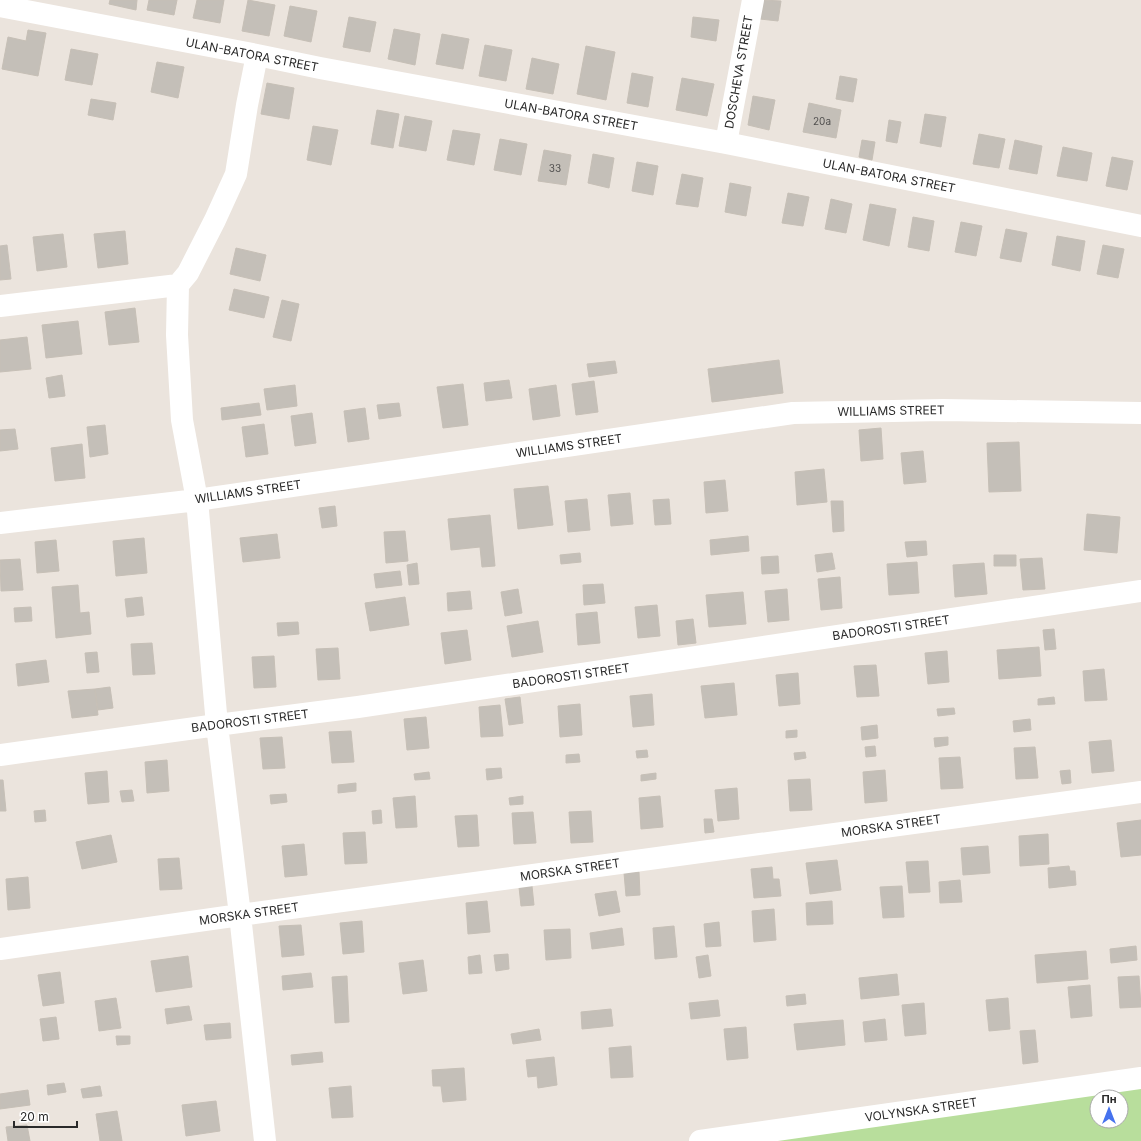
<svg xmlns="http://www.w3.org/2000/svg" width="1141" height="1141" font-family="Inter,sans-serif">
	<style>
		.green { fill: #b8de9c; fill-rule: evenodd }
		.building { fill: #c4bfb8; stroke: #c6bfb6 }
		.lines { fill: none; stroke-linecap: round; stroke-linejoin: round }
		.minor { stroke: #fff; stroke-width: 22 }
		.labels { text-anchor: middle; stroke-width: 3.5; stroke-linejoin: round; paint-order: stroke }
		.number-label { font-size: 10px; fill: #504f4e }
		.street-label { font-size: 12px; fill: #2a2a2a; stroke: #fff }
	</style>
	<rect width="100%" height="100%" fill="#ebe4dd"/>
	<path class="green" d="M1141,1086V1141H747ZM1097,1097H1121V1121H1097Z"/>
	<path class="building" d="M110,0H137L136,10L109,4Z
		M149,0H177L174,15L147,10Z
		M197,0H224L220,23L193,18Z
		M248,0L275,5L269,36L242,31Z
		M763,0L781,1L778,21L760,19Z
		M290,6L317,11L311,42L284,36Z
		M349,17L376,22L370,52L343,47Z
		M693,17L719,20L716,41L691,37Z
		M394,29L420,34L415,65L388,59Z
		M28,30L46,33L38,76L2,69L8,37L26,41Z
		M442,34L469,39L463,69L436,64Z
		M485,45L512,50L506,81L479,76Z
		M586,46L615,52L606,100L577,94Z
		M71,49L98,54L92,85L65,80Z
		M532,58L559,64L553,94L526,89Z
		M157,62L184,67L178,98L151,92Z
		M632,73L653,77L648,107L627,103Z
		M840,76L857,79L853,102L836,99Z
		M682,78L714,84L707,116L676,110Z
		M267,83L294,88L289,119L261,114Z
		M753,96L775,100L769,130L748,125Z
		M91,99L116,103L113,120L88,115Z
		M809,103L841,110L836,138L803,132Z
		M377,110L399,114L393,148L371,144Z
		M925,114L946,117L941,147L920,143Z
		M405,116L432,121L426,151L399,146Z
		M889,120L901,122L897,143L886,141Z
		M313,126L338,130L331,165L307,160Z
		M453,130L480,134L474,165L447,160Z
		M979,134L1005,139L999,168L973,164Z
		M500,139L527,144L521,175L494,170Z
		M862,140L875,142L872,160L859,157Z
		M1015,140L1042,146L1037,174L1009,169Z
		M1063,147L1092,153L1087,181L1057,176Z
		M544,150L571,155L566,185L538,181Z
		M593,154L614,158L609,188L588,183Z
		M1112,157L1133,161L1127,190L1106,186Z
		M637,162L658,166L653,195L632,191Z
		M682,174L703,178L698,207L676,204Z
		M730,183L751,187L746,216L725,212Z
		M788,193L809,197L803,226L782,223Z
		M831,199L852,204L846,233L825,229Z
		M870,204L896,209L889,246L863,240Z
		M913,217L934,221L929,251L908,247Z
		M961,222L982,226L976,256L955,252Z
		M1006,229L1027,233L1021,262L1000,258Z
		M125,231L128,264L98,268L94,234Z
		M63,234L67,267L37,271L33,237Z
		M1057,236L1085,241L1080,271L1052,265Z
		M7,245L11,279L0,280V246Z
		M1103,245L1124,249L1118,278L1097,274Z
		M236,248L266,255L260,281L230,274Z
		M234,289L269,297L264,318L229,310Z
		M282,300L299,304L291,341L273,337Z
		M135,308L139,342L109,345L105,312Z
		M78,321L82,354L46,358L42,325Z
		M27,337L31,369L0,372V340Z
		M779,360L783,393L712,402L708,369Z
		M615,361L617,373L589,377L587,364Z
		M62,375L65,396L49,398L46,378Z
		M509,380L512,398L486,401L484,383Z
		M594,381L598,412L576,415L572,384Z
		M463,384L468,425L443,428L437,387Z
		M295,385L297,406L267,410L264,389Z
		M556,385L560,416L533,420L529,389Z
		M259,403L261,415L222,420L221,408Z
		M399,403L401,416L379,419L377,405Z
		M365,408L369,439L348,442L344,411Z
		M312,413L316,443L295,446L291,416Z
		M264,424L268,454L246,457L242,427Z
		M105,425L108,454L90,457L87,427Z
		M881,428L883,459L861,461L859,430Z
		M15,429L18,449L0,451V430Z
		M1019,442L1021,491L989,492L987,443Z
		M82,444L85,478L55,481L51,448Z
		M923,451L926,482L904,484L901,453Z
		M824,469L827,502L797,505L795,472Z
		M725,480L728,511L706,513L704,482Z
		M548,486L553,525L518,529L514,489Z
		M630,493L633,524L611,526L608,495Z
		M587,499L590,530L568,532L565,501Z
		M669,499L671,524L655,525L653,500Z
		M831,501H843L844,531L833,532Z
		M335,506L337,526L322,528L319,508Z
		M1087,514L1120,517L1117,553L1084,550Z
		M490,515L495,566L482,567L480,547L451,550L448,519Z
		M405,531L408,561L386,563L384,532Z
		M277,534L280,558L243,562L240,538Z
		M748,536L749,551L711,555L710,540Z
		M144,538L147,573L116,576L113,541Z
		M56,540L59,571L37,573L35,542Z
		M926,541L927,555L907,557L905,542Z
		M580,553L581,562L561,564L560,555Z
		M832,553L835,569L817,572L815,555Z
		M994,555H1016V566H994Z
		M778,556L779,573L762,574L761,557Z
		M1042,558L1045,589L1023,590L1020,559Z
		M20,559L23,590L1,591L0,560Z
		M917,562L919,593L889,595L887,564Z
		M417,563L419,584L409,585L407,565Z
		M984,563L987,594L955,597L953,565Z
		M400,571L402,585L376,588L374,574Z
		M840,577L842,608L821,610L818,579Z
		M603,584L605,603L584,605L583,585Z
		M78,585L80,613L89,612L91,634L56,638L52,587Z
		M518,589L522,613L505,616L501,592Z
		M787,589L789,620L768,622L765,591Z
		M470,591L472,609L448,611L447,593Z
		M743,592L746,624L709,627L706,595Z
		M142,597L144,615L127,617L125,599Z
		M405,597L409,625L370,631L365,603Z
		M657,605L660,636L638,638L635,607Z
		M31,607L32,621L15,622L14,608Z
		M597,612L600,643L578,645L576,614Z
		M693,619L696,643L678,645L676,621Z
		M538,621L543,652L512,657L507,626Z
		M298,622L299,634L278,636L277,623Z
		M1054,629L1056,649L1045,650L1043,630Z
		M467,630L471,660L445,664L441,633Z
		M152,643L155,674L133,675L131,644Z
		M1039,647L1041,676L999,679L997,650Z
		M338,648L340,679L318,680L316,649Z
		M947,651L949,682L928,684L925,653Z
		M97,652L99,672L87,673L85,653Z
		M274,656L276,687L254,688L252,657Z
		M46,660L49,682L18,686L16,664Z
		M876,665L879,696L857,697L854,666Z
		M1104,669L1107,700L1085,701L1083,671Z
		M798,673L800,704L779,706L776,675Z
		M734,683L737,715L705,718L701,686Z
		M110,687L113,708L98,710L95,689Z
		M95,689L98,715L72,718L68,691Z
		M652,694L654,725L633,727L630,696Z
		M520,697L523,723L509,725L505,699Z
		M1054,697L1055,704L1038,705V699Z
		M580,704L582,735L560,737L558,706Z
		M500,705L503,736L481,737L479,707Z
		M954,708L955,714L938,716L937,709Z
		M426,717L429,748L407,750L404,719Z
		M1030,719L1031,730L1014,732L1013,721Z
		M877,725L878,738L862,740L861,727Z
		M797,730V737L786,738V731Z
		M351,731L354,762L332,763L329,732Z
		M282,737L285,768L263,769L260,738Z
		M948,737V745L935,747L934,738Z
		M1111,740L1114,771L1092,773L1089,742Z
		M875,746L876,756L866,757L865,747Z
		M1035,747L1038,778L1016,779L1014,748Z
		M647,750L648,757L637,758L636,751Z
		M805,752L806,758L795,760L794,753Z
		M579,754L580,762L566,763V755Z
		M960,757L963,788L941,789L939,758Z
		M167,760L169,791L147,793L145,762Z
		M501,768L502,778L487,780L486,769Z
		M885,770L887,801L865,803L863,772Z
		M1070,770L1071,783L1062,784L1060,771Z
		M107,771L109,802L88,804L85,773Z
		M429,772L430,779L415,780L414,774Z
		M656,773V779L641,781V775Z
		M810,779L812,810L790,811L788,780Z
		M0,780H3L6,811H0Z
		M356,783V791L338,793V785Z
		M737,788L739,819L718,821L715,790Z
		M132,790L134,801L122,802L120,791Z
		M286,794L287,802L271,804L270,795Z
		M415,796L417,827L396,828L393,798Z
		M523,796V804L510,805L509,798Z
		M660,796L663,827L641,829L639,798Z
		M45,810L46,821L35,822L34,811Z
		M381,810L382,823L373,824L372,811Z
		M591,811L593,842L571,843L569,812Z
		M533,812L536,843L514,844L512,813Z
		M477,815L479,846L458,847L455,816Z
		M704,819H712L714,832L705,833Z
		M1141,820V855L1121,857L1117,823Z
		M365,832L367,863L345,864L343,833Z
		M1048,834L1049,864L1020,866L1019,836Z
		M111,835L117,862L82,869L76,842Z
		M304,844L307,875L285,877L282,846Z
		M988,846L990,873L963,875L961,848Z
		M179,858L182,889L160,890L158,859Z
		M837,860L841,890L810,894L806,863Z
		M928,861L930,892L909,893L906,862Z
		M1069,866L1070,871H1075L1076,885L1049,888L1048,868Z
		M772,867L773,879H779L781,896L754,898L751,869Z
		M639,872L640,895L626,896L624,873Z
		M28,877L30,908L8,910L6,879Z
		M960,880L962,902L940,903L939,882Z
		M532,886L534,905L521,906L519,887Z
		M902,886L904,917L883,918L880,887Z
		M616,891L620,912L599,916L595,894Z
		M487,901L490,932L468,934L466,903Z
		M832,901L833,924L807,925L806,903Z
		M774,909L776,940L754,942L752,911Z
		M362,921L364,952L343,954L340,923Z
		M719,922L721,946L706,947L704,924Z
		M301,925L304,955L282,957L279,926Z
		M674,926L677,957L655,959L653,928Z
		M622,928L624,945L592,949L590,933Z
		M570,929L571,958L546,960L544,930Z
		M1136,946L1137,960L1111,963L1110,949Z
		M1086,951L1088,979L1037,983L1035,955Z
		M508,954L509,969L496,971L494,955Z
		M480,955L482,973L469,974L468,957Z
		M708,955L711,976L699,978L696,957Z
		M188,956L192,987L156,992L151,961Z
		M423,960L427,991L403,994L399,963Z
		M60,972L64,1003L43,1006L38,975Z
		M311,973L313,987L283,990L282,976Z
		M897,974L899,995L861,999L859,978Z
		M347,976L349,1022L335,1023L332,977Z
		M1139,976L1141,1007L1120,1008L1118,977Z
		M1090,985L1092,1016L1071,1018L1068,987Z
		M805,994L806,1004L787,1006L786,996Z
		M116,998L121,1028L99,1031L95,1001Z
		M1008,998L1010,1029L989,1031L986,1000Z
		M718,1000L720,1016L691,1019L689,1003Z
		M924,1003L926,1034L905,1036L902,1005Z
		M189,1006L192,1020L167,1024L165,1009Z
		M611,1009L613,1026L582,1029L581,1012Z
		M56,1017L59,1039L43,1041L40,1019Z
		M885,1019L887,1040L865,1042L863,1022Z
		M843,1020L845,1045L797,1050L794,1024Z
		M230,1023L231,1038L206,1040L204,1025Z
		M746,1027L748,1058L727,1060L724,1029Z
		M539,1029L541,1040L513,1044L511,1034Z
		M1035,1030L1038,1062L1023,1064L1020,1031Z
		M116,1036H130V1044L117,1045Z
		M631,1046L633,1077L611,1078L609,1048Z
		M322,1052L323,1062L292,1065L291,1055Z
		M554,1057L557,1085L538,1088L537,1076L528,1077L526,1060Z
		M464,1068L466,1100L443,1102L441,1086H433L432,1070Z
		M64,1083L66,1092L48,1095L47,1085Z
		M100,1086L102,1096L83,1098L81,1089Z
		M351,1086L353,1117L332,1118L329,1088Z
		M28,1090L30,1105L0,1109V1094Z
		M216,1101L220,1131L186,1136L182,1105Z
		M117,1111L122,1141H100L96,1114Z
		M27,1125L30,1141H8L6,1127Z"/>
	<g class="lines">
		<path class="minor" d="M0,6L257,55L320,68L726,143L1141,226
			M257,55L247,105L236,174L215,220L188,273L178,285L177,335L182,420L197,500L217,725L240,915L265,1141
			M726,143L753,0
			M0,306L178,285
			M0,523L197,500L793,413L943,410L1141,413
			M0,755L217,725L358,707L1141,591
			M0,949L240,915L1141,792
			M700,1141L1141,1078"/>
	</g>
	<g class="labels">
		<g class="number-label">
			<text x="822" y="125">20а</text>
			<text x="555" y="172">33</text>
		</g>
		<g class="street-label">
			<text transform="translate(252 55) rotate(11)" y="4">ULAN-BATORA STREET</text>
			<text transform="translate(739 72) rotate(-80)" y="4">DOSCHEVA STREET</text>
			<text transform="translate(571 115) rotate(10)" y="4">ULAN-BATORA STREET</text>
			<text transform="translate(889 176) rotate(11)" y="4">ULAN-BATORA STREET</text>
			<text transform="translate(891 411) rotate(-1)" y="4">WILLIAMS STREET</text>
			<text transform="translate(569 446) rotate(-8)" y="4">WILLIAMS STREET</text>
			<text transform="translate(248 492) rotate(-8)" y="4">WILLIAMS STREET</text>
			<text transform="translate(891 628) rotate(-8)" y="4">BADOROSTI STREET</text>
			<text transform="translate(571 676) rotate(-8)" y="4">BADOROSTI STREET</text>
			<text transform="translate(250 721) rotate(-7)" y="4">BADOROSTI STREET</text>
			<text transform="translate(891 826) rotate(-8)" y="4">MORSKA STREET</text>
			<text transform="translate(570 870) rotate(-8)" y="4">MORSKA STREET</text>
			<text transform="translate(249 914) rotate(-8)" y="4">MORSKA STREET</text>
			<text transform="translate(921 1110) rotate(-8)" y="4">VOLYNSKA STREET</text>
		</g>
	</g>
	<g transform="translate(1109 1109)"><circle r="19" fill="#ffffff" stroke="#aaaaaa"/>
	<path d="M0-3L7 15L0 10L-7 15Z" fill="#4672ee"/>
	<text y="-6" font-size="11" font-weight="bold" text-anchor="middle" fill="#2a2a2a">Пн</text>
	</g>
	<path d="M14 1121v6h63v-6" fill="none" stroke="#2a2a2a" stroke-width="2"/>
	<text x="20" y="1121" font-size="12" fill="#2a2a2a" stroke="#ffffff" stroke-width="3" paint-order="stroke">20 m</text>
</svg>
